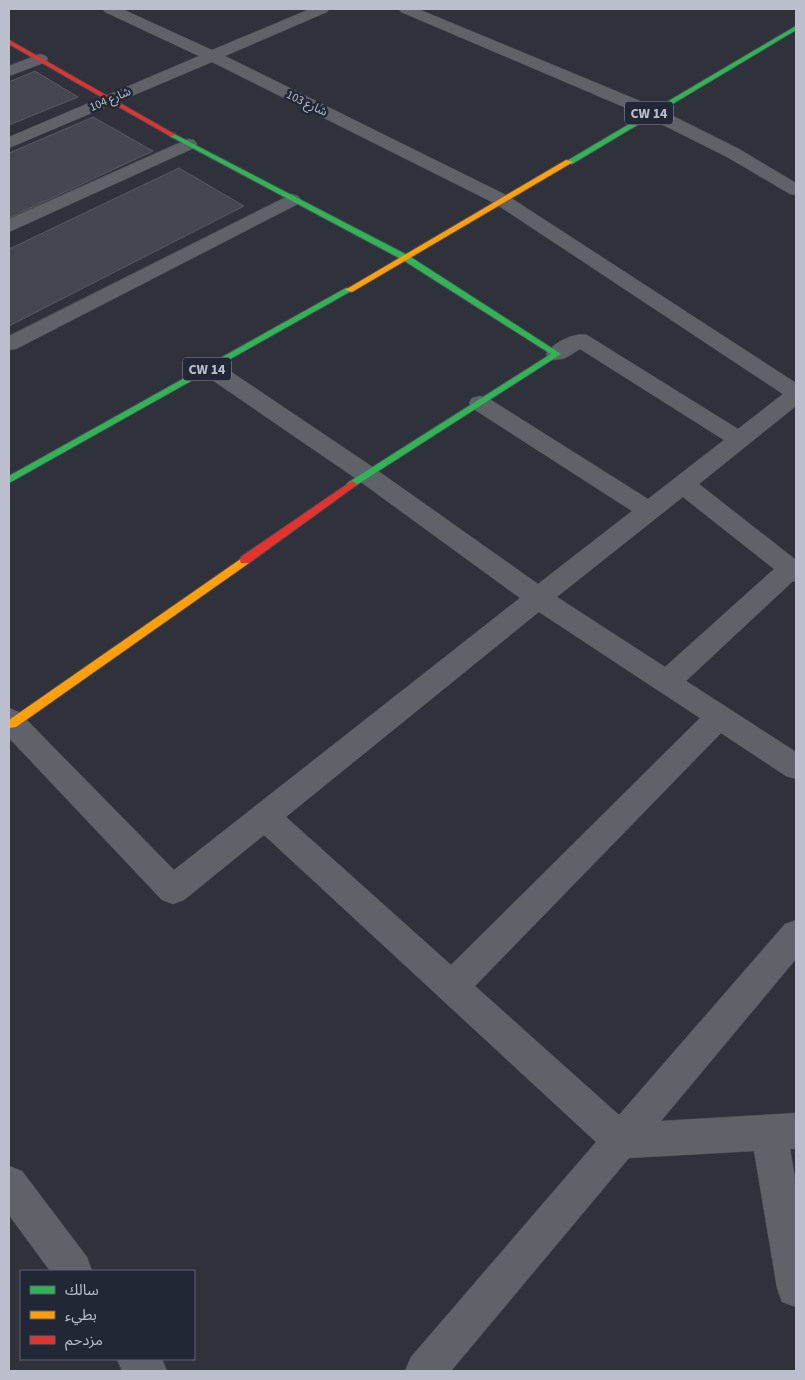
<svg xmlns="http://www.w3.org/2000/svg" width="805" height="1380" font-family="'Source Sans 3','Noto Sans Arabic',sans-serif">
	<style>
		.building { fill: #44474f; stroke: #585a63 }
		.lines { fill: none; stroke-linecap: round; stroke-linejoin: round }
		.street-casing { stroke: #4b4d54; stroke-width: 1 }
		.fast-casing { stroke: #4c4f58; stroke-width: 2 }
		.slow-casing { stroke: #4c4f58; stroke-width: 2 }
		.jam-casing { stroke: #4c4f58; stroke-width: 2 }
		.street { fill: #60626a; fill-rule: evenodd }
		.fast { fill: #30b455; fill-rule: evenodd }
		.slow { fill: #ff9f0a; fill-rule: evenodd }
		.jam { fill: #e5322d; fill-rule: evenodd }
		.labels { text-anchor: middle; stroke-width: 5; stroke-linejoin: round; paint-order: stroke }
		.far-street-label { font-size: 12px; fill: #bbbecb; stroke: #222736 }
		.shield { fill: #222736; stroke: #8d919e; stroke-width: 1 }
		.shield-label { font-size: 14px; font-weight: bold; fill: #bbbecb }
	</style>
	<rect width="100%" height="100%" fill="#2f323b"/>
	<path class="building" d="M35,71L78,97L9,125V82Z
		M93,117L153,151L9,218V153Z
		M179,168L244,206L9,326V249Z"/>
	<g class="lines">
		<defs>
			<path id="street" d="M103,9H122L212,50L310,9H329L327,12L225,56L508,196L796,383V406L699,484L796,560V582L793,581L686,681L796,752V779L786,776L721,733L475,986L619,1115L785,924L796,920V959L661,1121L796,1113V1149H790L796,1184V1307L782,1302L777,1288L754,1151L629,1158L451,1371H405L411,1357L596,1142L264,835L184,900L173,904L162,900L9,738V708L19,712L174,870L520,598L358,480L202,373L199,368L202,363L210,361L218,363L374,468L538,584L632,511L472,408L469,403L472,398L480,396L488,398L648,499L724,440L580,349C569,356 562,362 549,359L546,354C554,342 574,332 587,335L738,429L783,394L496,204L212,62L9,148V137L199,56L105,12ZM683,497L774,569L665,667L557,597ZM539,612L700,718L451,965L286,817Z
				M399,9H418L657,108L739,149L796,183V195L790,194L727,157L645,116L401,12Z
				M40,54L46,56L48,59L46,62L9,76V66Z
				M188,139L194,140L197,144L194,148L9,232V219Z
				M292,194L298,196L301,200L298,204L16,349L9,350V336Z
				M9,1166L22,1171L87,1257L92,1271H50L9,1215Z
				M117,1359H162L167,1371H122Z"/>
			<path id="fast" d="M796,26V30L572,164L565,162Z
				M170,134H174L409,256L561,354L355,486H349L347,484L349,482L551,354L403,260L170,136Z
				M346,288L353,290L9,483V476Z"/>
			<path id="slow" d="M566,160L573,162L352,292L345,290Z
				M245,556L249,557L250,560L249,563L16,727L9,728V720Z"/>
			<path id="jam" d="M9,40L174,134L176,135L170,136L9,44Z
				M352,481L357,484L355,486L249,563H241L240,560L241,557Z"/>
		</defs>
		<use href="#street" class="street-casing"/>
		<use href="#fast" class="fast-casing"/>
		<use href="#slow" class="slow-casing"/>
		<use href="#jam" class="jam-casing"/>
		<use href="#street" class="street"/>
		<use href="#fast" class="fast"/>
		<use href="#slow" class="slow"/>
		<use href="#jam" class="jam"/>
	</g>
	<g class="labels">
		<g class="far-street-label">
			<text transform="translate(110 99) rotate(-23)" y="4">شارع 104</text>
			<text transform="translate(307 103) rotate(26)" y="4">شارع 103</text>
		</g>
		<g class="shield">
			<rect x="625" y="101.5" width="48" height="23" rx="4"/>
			<rect x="183" y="357.5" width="48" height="23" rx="4"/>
		</g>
		<g class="shield-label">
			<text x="649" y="118">CW 14</text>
			<text x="207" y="374">CW 14</text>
		</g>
	</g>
	<rect width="805" height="1380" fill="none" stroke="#bbbecb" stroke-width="20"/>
	<rect x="20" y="1270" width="175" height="90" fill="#222736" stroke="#5f6372"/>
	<rect x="30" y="1286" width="25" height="8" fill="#30b455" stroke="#5f6372"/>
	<text x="65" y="1295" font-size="15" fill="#bbbecb">سالك</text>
	<rect x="30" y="1311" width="25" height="8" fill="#ff9f0a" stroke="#5f6372"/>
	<text x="65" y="1320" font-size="15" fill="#bbbecb">بطيء</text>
	<rect x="30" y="1336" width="25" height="8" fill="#e5322d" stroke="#5f6372"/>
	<text x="65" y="1345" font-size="15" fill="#bbbecb">مزدحم</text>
</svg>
